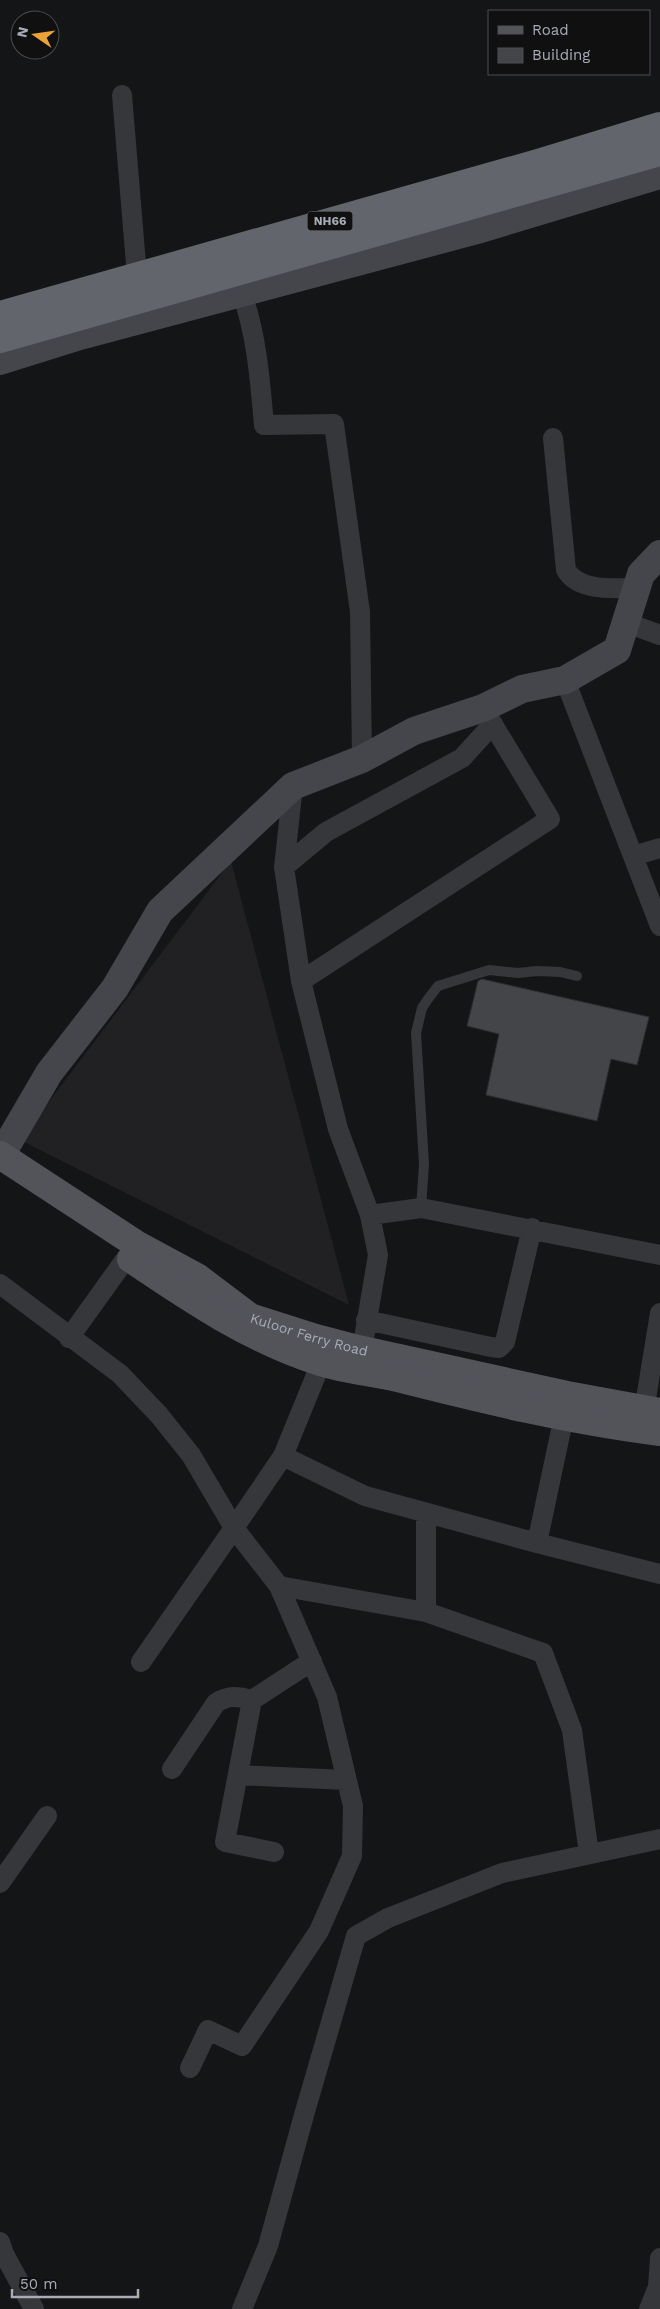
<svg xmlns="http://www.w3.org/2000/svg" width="660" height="2309" font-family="'Work Sans',sans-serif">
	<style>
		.built { fill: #212123 }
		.building { fill: #444549; stroke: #2f2f32 }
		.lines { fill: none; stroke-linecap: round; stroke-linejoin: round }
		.lane { stroke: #36373b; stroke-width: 10 }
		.street { stroke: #36373b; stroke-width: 20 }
		.secondary { stroke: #44464b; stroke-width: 28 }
		.primary { stroke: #52545a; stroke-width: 28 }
		.highway { stroke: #62656c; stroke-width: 28 }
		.labels { text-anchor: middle; stroke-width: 5; stroke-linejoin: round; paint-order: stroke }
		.shield { fill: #101011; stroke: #7a7d84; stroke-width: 1 }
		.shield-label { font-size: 12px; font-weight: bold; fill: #a7acb6 }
		.street-label { font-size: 14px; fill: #a7acb6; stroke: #101011 }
	</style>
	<rect width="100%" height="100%" fill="#141516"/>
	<path class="built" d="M231,861L349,1305L20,1140Z"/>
	<path class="building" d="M482,979L649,1017L637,1065L611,1059L597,1121L486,1095L499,1034L467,1026L478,981Z"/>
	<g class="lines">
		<path class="lane" d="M421,1208L424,1164L416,1033L422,1008L428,999L438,986L489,970L518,973L537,971L560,972L577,976"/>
		<path class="street" d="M122,95L137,276
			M242,294C257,336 260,381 264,425L334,424L360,612L362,759
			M553,438L566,570C579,592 614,588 636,588
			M627,623L660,635
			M565,680L660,926
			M293,786L284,867L301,981L338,1129L370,1215L378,1255L362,1350
			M633,856L660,848
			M284,867L326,832L462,758L493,724
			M301,981L550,819L483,708
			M370,1215L421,1208L660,1255
			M0,1284L120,1374L159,1415L191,1455L234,1528L141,1662
			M366,1320L491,1347L499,1348L505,1342L532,1228
			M69,1338L127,1257
			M321,1363L283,1456L234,1528L279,1586L426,1612V1513
			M642,1423L660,1313
			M283,1456L365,1496L537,1543L564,1416
			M537,1543L660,1574
			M426,1612L543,1653L572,1730L589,1854
			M252,1700L225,1842L274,1852
			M172,1769L216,1703C228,1695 238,1696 252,1700L312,1661
			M238,1775L347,1780
			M0,1883L47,1816
			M190,2068L208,2030L242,2046L319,1931L352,1856L353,1806L327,1697L279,1586
			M0,2242L4,2254L34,2309
			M242,2309L268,2246L304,2115L356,1936L388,1918L502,1873L660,1839
			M649,2309L658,2287L660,2258"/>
		<path class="secondary" d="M0,361L80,336L477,230L660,175
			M0,1157L49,1073L115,988L160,911L293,786L362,759L414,731L483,708L522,689L565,680L617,650L641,574L660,554"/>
		<g class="primary">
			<path id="s1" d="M0,1155L136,1244L197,1277L250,1317L316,1338L358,1349L567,1395L660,1412"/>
			<path d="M131,1259C190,1299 251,1340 320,1362C344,1370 372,1372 397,1378C484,1400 571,1421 660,1432"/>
		</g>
		<path class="highway" d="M0,315L538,163L660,126
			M0,339L660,152"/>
	</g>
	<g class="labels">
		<rect class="shield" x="307.5" y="211.5" width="45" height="19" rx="4"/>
		<g class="shield-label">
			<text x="330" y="225">NH66</text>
		</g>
		<g class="street-label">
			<text dy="5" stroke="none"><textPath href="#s1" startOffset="360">Kuloor Ferry Road</textPath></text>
		</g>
	</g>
	<rect x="488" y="10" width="162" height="65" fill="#101011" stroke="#4c4e53"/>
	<rect x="498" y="26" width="25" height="8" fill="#52545a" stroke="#4c4e53"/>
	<text x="532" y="35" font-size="15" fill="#a7acb6">Road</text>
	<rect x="498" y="48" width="25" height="15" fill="#444549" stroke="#4c4e53"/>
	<text x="532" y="60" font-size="15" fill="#a7acb6">Building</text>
	<g transform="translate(35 35) rotate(283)"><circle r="24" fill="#101011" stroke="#4c4e53"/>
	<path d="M0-4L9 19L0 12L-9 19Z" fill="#eaa339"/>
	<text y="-8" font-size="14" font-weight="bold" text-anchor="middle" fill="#a7acb6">N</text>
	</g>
	<path d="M12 2289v8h126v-8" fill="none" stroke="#a7acb6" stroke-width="2.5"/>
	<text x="20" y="2289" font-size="15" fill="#a7acb6" stroke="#101011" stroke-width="4" paint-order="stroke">50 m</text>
</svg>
